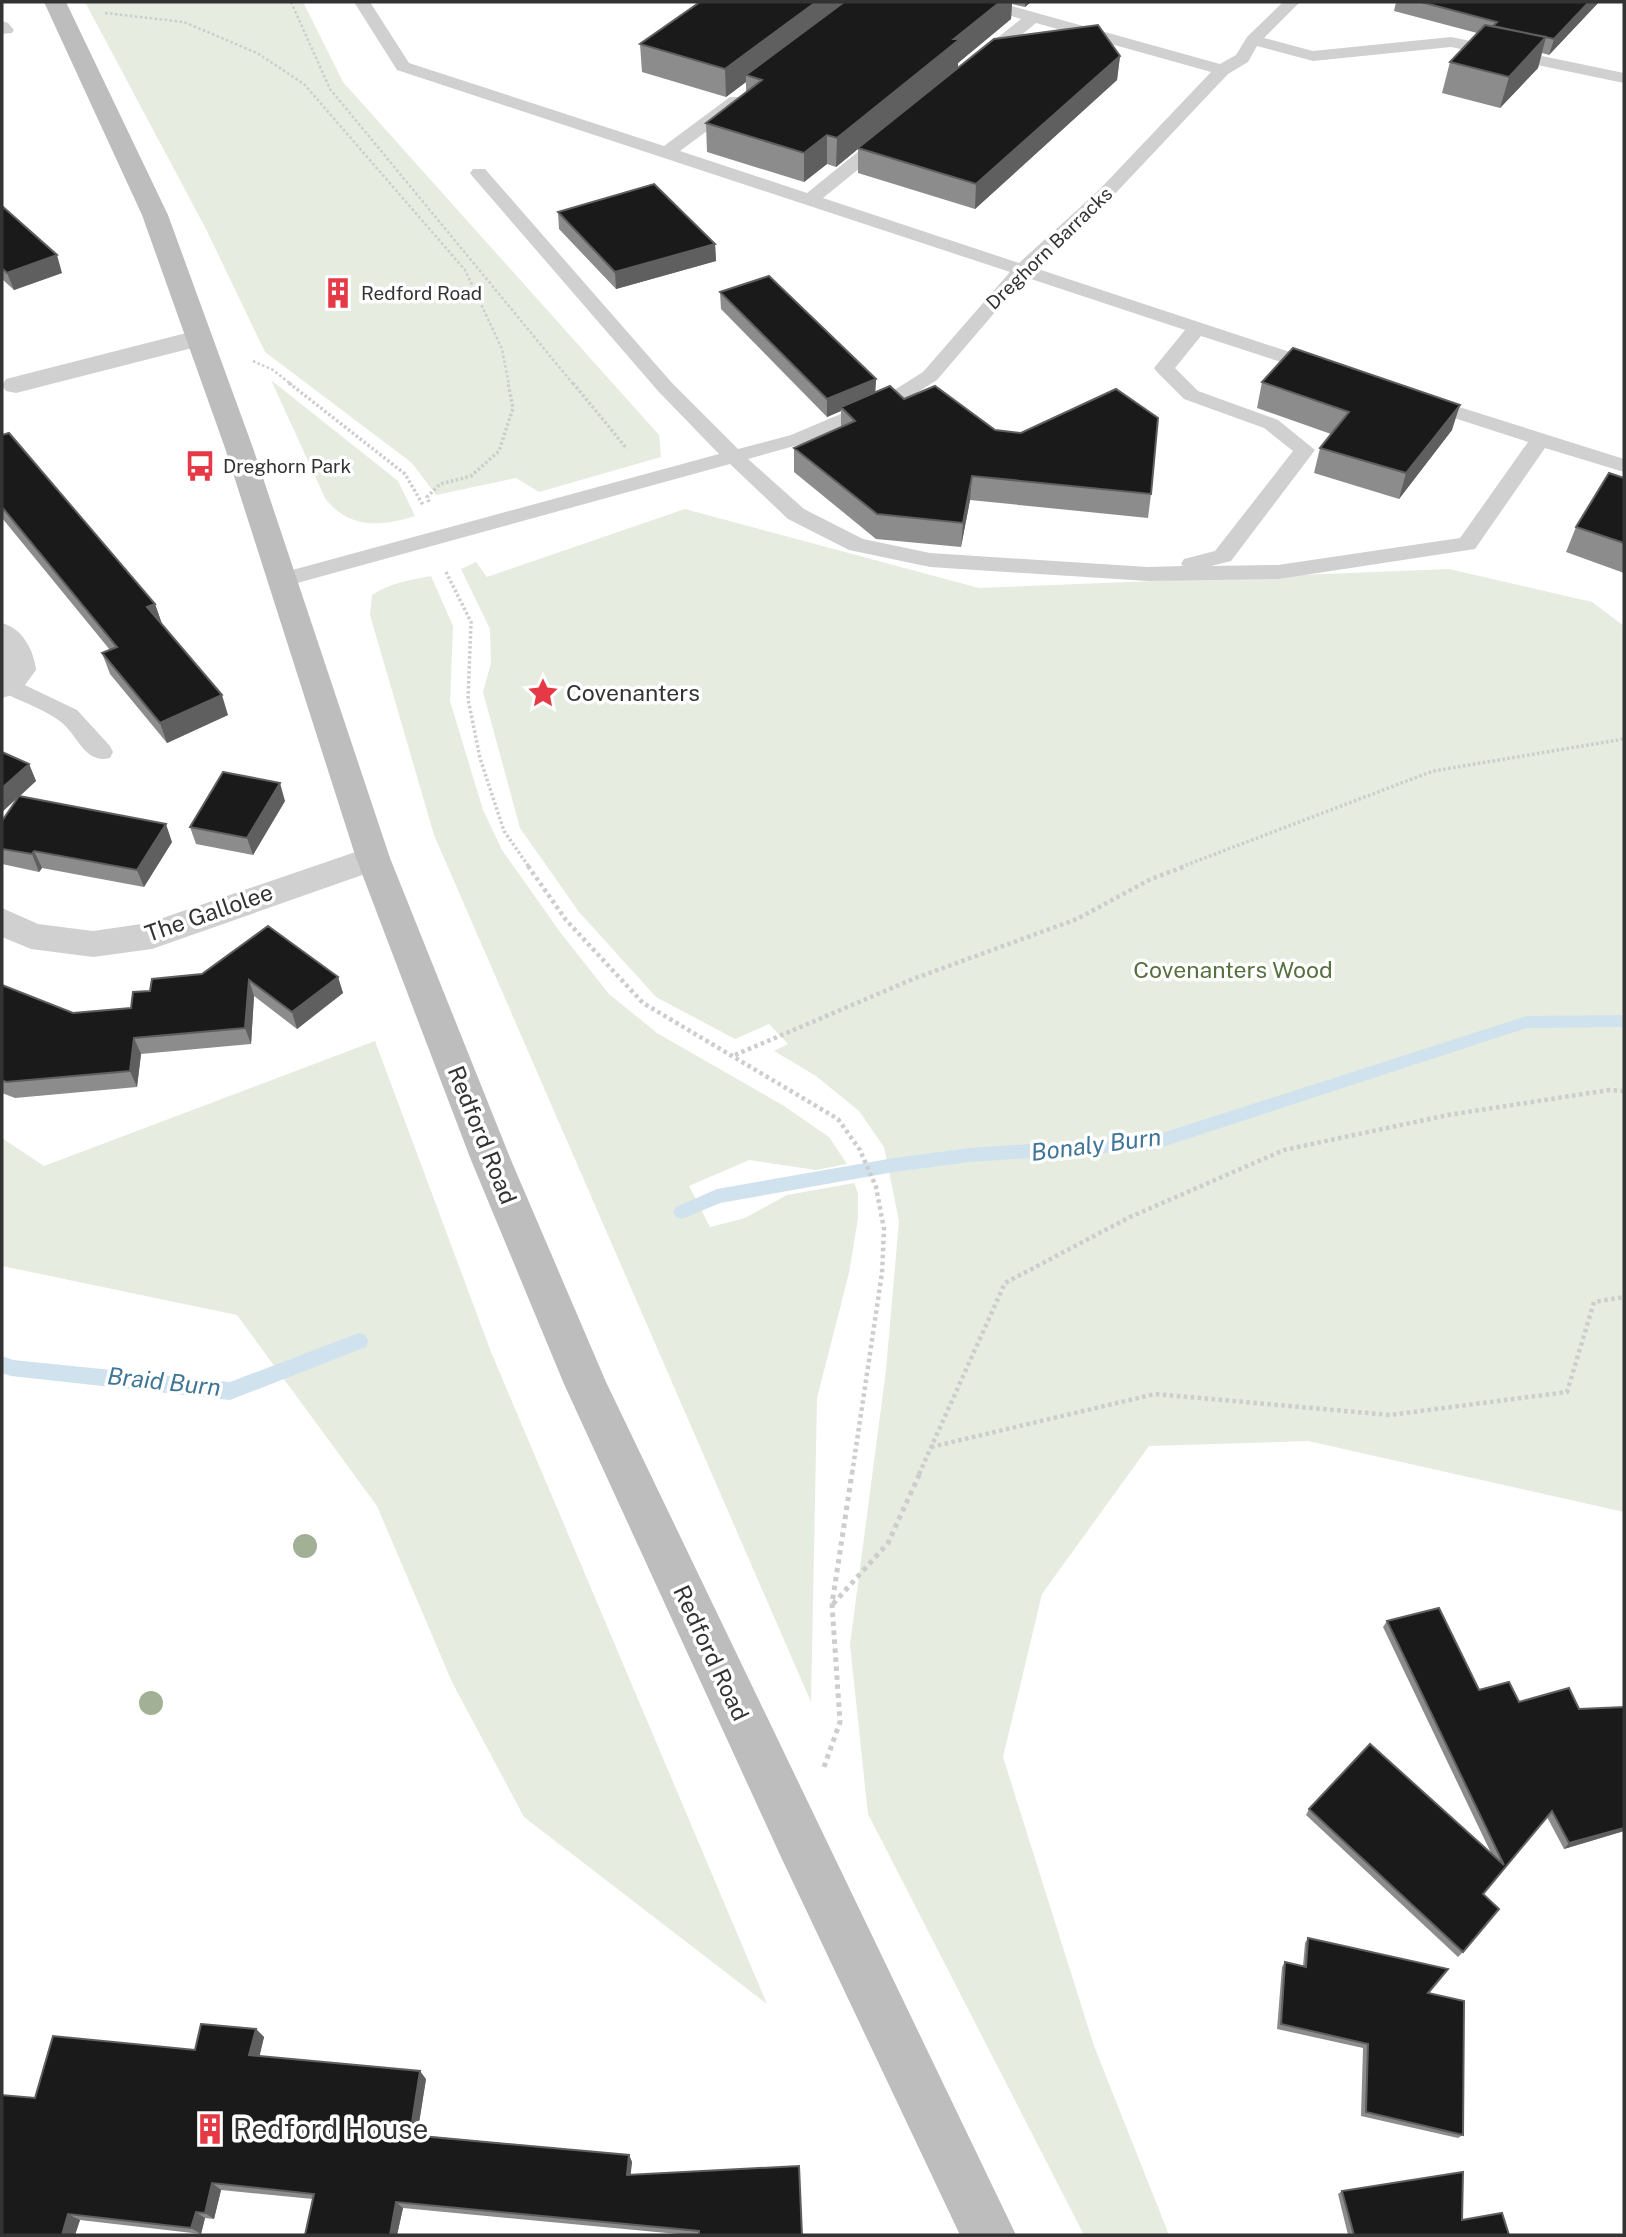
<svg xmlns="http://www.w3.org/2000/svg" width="1626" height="2237" font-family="'Public Sans',sans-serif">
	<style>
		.green { fill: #e6ecdf }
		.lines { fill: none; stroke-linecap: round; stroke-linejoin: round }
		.stream { fill: #cfe2ee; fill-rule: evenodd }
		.path-far3 { stroke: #cdcdcd; stroke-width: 2.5; stroke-dasharray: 2.5 2.5; stroke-linecap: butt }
		.path-far2 { stroke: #cdcdcd; stroke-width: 3.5; stroke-dasharray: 2.5 2.5; stroke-linecap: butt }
		.path-far1 { stroke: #cdcdcd; stroke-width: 4.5; stroke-dasharray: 3.5 3.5; stroke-linecap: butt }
		.path { stroke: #cdcdcd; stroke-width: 5; stroke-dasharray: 4.5 4.5; stroke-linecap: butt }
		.lane { fill: #d0d0d0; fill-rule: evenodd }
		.street { fill: #d0d0d0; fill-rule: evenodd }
		.secondary { fill: #bdbdbd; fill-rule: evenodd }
		.tree { fill: #a2b095 }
		.wall { fill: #8c8c8c }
		.shaded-wall { fill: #5f5f5f }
		.building { fill: #1a1a1a; stroke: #5f5f5f; stroke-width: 2 }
		.labels { text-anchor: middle; stroke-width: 7; stroke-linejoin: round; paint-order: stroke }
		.far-street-label { font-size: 19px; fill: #333; stroke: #fff }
		.far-poi-label { font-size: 19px; fill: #333; stroke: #fff; text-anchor: start }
		.poi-label { font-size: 23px; fill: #333; stroke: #fff; text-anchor: start }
		.street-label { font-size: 23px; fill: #333; stroke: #fff }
		.park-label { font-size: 23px; fill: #56703f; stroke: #fff }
		.water-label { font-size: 24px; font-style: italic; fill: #3f7597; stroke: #fff }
		.near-poi-label { font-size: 28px; fill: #333; stroke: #fff; text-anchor: start }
	</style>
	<rect width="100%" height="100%" fill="#fff"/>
	<path class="green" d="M85,2H303L343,82L659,435L661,457L539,492L516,478L436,495L412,463L265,352L206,229Z
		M271,380L398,481L415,516C381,527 348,529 325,498Z
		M685,509L979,588L1449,569L1592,602L1624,626V1512L1308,1441L1149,1446L1042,1594L1003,1757L1094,2046L1169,2235H1084L868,1814L850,1645L886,1370L899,1221L884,1147L859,1111L816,1076L774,1051L788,1044L769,1024L735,1039L656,997L579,912L520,828L483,692L491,663L490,629L461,569L476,562L487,577Z
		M431,576L453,626L450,701L483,810L502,850L560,932L609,994L657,1033L784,1106L829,1137L847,1164L816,1170L749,1160L689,1186L710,1227L745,1218L787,1195L854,1183L858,1193V1218L849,1273L817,1398L811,1702L434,835L370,615L372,595C390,583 410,580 431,576Z
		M375,1041L491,1352L767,2004L524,1817L452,1682L377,1506L237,1315L2,1266V1138L44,1166Z"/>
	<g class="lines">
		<path class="stream" d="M1624,1015V1027L1527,1028L1153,1150L970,1162L894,1172L720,1203L682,1219L676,1217L673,1212L676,1207L717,1189L894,1158L970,1148L1153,1136L1527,1016Z
			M359,1333L366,1335L368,1341L366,1347L230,1400L11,1376L2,1373V1356L13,1360L230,1382Z"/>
		<path class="path-far3" d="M291,2L330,89L574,385
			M105,13L184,22L257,53L304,84L465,270L502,349L509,385
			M253,361L273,370L292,385"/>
		<path class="path-far2" d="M289,383L405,474L423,505
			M573,383L627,449
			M429,502L427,497L440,484L471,476L499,451L513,408L508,383
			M446,572L471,622L468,699L480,758L504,831L529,867
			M1181,867L1433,771L1624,739"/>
		<path class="path-far1" d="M528,866L566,920L643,1003L838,1119L860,1150L876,1187L884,1229L882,1273L852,1474
			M735,1055L913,979L1077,919L1151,879L1186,866
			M931,1447L1155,1394L1390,1415L1567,1392L1594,1302L1624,1297
			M919,1474L1005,1283L1130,1217L1284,1150L1448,1115L1609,1090L1624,1091"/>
		<path class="path" d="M833,1604L888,1543L920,1473
			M824,1767L840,1722L832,1604L852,1473"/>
		<path class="lane" d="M354,2H370L409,63L664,146L730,97H742L745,101L742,105L680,151L807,193L880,134H892L895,138L892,142L823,198L1019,263L1099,190L1211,72L1036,23L985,65H973L971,61L973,57L1021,19L974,5L972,2H997L1220,64L1236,55L1247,37L1283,2H1300L1264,38L1313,51L1451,37L1624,73V83L1451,47L1313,61L1257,46L1248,62L1228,74L1111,198L1035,268L1329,365L1332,369L1329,373H1315L1201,336L1175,368L1198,391L1278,420L1315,450L1231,561L1211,566L1278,565L1460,538L1528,442L1414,405L1411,401L1414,397L1421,395L1624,459V472L1545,448L1475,549L1278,579L1148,581L930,567L849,550L788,519L730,464L290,585H274L271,580L274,575L719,454L658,391L473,177L470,173L473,169H485L672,383L738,449L791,435L888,394L923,372L1010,272L397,70ZM1025,277L1185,330L1154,368L1157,372L1184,399L1264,428L1293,451L1215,551L1184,559L1181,564L1183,566L1148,567L930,553L863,539L804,509L748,459L805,443L902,402L937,380Z
			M2,21L8,23L14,30L12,33L2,34Z
			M8,677L77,710L110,746L113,752L110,758C85,765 77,734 61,722C44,709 20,701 2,692V679Z"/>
		<path class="street" d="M198,330L208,332L211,338L208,344L16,393L6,391L2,385L6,379Z
			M2,623C22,628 34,650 36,670L19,693L2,698Z
			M373,846L385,849L390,858L385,867L152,949L93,957L31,949L2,937V908L38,924L93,931L148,923Z"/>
		<path class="secondary" d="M44,2H66L168,215L253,448L390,858L511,1160L606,1382L1016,2235H960L781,1857L564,1384L471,1160L356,858L225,448L142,215Z"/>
	</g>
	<g class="tree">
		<circle cx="305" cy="1546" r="12"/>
		<circle cx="151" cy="1703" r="12"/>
	</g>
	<path class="wall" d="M700,2H1031L1025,7L1012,4L1011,19L958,63V67L1120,56L1117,80L975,209L858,173V149L836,167L827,164L804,182L707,152L706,123L746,92V82L726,97L642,72L640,44Z
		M1396,2H1599L1549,55L1542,53L1538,68L1500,108L1442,93L1450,62L1477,33L1394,11Z
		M2,206L62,273L14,290L2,279Z
		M558,212L715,244L716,261L616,289L559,229Z
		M720,292L876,379L875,392L904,399L995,430L1151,494L1148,518L970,500L961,547L876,539L794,472V448L841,427V411L827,417L721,309Z
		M1262,382L1452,430L1399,499L1314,473L1320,448L1331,434L1257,408Z
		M2,435L155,604L162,624L228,715L167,743L110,674L102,653L110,650L2,518Z
		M1624,478V573L1566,552L1576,527Z
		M2,752L29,764L36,781L20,796L172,842L144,887L42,868L39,872L2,864V821L18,797L2,812Z
		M285,801L253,855L196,844L190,827Z
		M338,977L343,993L297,1029L254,996L251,1044L141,1054L137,1087L15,1098L2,1093V985L73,1013L131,1008L150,991L152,979Z
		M1387,1621L1479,1690L1519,1702L1624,1831L1564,1849L1547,1817L1483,1894L1463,1952L1458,1957L1306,1815L1309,1809L1491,1853L1383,1627Z
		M1308,1938L1428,1993L1463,2135L1458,2138L1361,2116L1363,2048L1277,2029L1282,1967L1285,1962L1303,1966L1305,1943Z
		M256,2029L264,2037L259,2056L426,2079L417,2135L629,2155L632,2162L630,2175L802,2235H688L403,2208L397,2235H305L313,2199L221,2190L214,2219L205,2218L201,2234L80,2220L75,2235H2L35,2098L195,2050Z
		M1342,2191L1462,2220L1509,2235H1348L1338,2194Z"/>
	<path class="shaded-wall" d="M816,2H854L746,75V82L726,97L725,69Z
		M1000,2H1012L1011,19L958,63V67L836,167L837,138Z
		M1025,2H1031L1025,7Z
		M1589,2H1599L1549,55L1554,39Z
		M1546,37L1538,68L1500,108L1509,77Z
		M1120,56L1117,80L975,209L976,184Z
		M827,135V164L804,182V153Z
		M715,244L716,261L616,289L615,272Z
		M57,255L62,273L14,290L7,273Z
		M876,379L875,397L841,407V411L827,417V399Z
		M1460,405L1452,430L1399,499L1406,473Z
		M972,476L970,500L961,547L963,523Z
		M155,604L162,624L147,607Z
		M222,695L228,715L167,743L160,723Z
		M29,764L36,781L2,812V788Z
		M280,783L285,801L253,855L247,838Z
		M166,824L172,842L144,887L137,870Z
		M34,851L42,868L39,872L32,854Z
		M338,977L343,993L297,1029L292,1012Z
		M249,980L254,996L251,1044L245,1028Z
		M134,1038L141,1054L137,1087L130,1071Z
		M1624,1828V1831L1564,1849L1569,1843Z
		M256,2029L264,2037L258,2063L249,2055Z
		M420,2071L426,2079L416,2142L410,2135Z
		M629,2155L632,2162L630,2181L627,2175Z
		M212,2183L221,2190L214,2219L205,2213Z
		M396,2202L403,2208L397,2235H390Z
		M196,2212L205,2218L201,2234L191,2228Z
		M68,2214L80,2220L75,2235H62Z"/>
	<path class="building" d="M700,2H816L725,69L640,44Z
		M844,2H1000L954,39H960L837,138L827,135L804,153L706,123L762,80L746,75Z
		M1421,2H1589L1554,39L1493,26L1497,22Z
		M1098,25L1120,56L976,184L858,148L994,39Z
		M1485,25L1546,37L1509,77L1450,62Z
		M654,184L715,244L615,272L558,212Z
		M2,206L57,255L7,273L2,268Z
		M769,276L876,379L827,399L720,292Z
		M1293,348L1460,405L1406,473L1320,448L1349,412L1262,382Z
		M890,386L904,399L935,386L995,430L1021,433L1116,389L1158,418L1151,494L972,476L963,523L877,514L794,448L855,421L841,407Z
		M9,433L155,604L147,607L222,695L160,723L102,653L117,647L2,507V435Z
		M1609,473L1624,478V543L1576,527Z
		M2,752L29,764L2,788Z
		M223,772L280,783L247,838L190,827Z
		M19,796L166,824L137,870L34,851L32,854L2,849V821Z
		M268,926L338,977L292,1012L249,980L245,1028L134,1038L130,1071L6,1082L2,1080V985L73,1013L131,1008L133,992L150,991L152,979L202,974Z
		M1439,1608L1479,1690L1509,1682L1519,1702L1569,1688L1579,1709L1624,1707V1828L1569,1843L1552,1811L1483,1894L1499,1909L1463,1952L1309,1809L1370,1744L1504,1865L1387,1621Z
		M1308,1938L1448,1969L1428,1993L1464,2001L1463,2135L1366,2112L1368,2044L1281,2024L1285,1962L1306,1967Z
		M201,2024L256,2029L249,2055L420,2071L410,2135L629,2155L627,2175L799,2166L802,2235H699V2231L396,2202L390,2235H305L314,2194L212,2183L205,2213L196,2212L191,2228L68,2214L62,2235H2V2095L35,2098L53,2036L195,2050Z
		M1463,2172L1462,2220L1502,2213L1509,2235H1354L1342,2191Z"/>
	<defs>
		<symbol id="building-bare" viewBox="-9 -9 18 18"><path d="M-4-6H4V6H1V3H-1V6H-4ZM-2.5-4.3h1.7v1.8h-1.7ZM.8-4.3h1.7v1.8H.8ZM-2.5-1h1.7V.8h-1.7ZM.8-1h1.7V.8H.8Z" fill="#e63946" stroke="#fff" stroke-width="2.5" paint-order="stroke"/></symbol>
		<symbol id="bus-bare" viewBox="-9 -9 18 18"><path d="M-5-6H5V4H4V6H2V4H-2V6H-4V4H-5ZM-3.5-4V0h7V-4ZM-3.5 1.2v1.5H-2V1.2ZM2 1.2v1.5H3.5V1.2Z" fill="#e63946" stroke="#fff" stroke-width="2.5" paint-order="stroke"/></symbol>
		<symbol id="sight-bare" viewBox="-9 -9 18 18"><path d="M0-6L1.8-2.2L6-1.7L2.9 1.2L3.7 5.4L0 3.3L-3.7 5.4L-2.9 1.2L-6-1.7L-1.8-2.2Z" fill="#e63946" stroke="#fff" stroke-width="2.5" paint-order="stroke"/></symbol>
	</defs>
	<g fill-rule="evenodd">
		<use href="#building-bare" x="316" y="271" width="44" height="44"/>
		<use href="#bus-bare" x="178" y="444" width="44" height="44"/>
		<use href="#sight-bare" x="521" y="671" width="44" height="44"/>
		<use href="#building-bare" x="188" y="2107" width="44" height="44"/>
	</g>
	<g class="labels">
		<g class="far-street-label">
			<text transform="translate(1049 248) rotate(-44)" y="7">Dreghorn Barracks</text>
		</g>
		<g class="far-poi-label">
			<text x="361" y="300">Redford Road</text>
			<text x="223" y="473">Dreghorn Park</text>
		</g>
		<g class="poi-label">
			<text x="566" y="701">Covenanters</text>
		</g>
		<g class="street-label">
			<text transform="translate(209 913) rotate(-19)" y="8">The Gallolee</text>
			<text transform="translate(482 1135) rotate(68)" y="8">Redford Road</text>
			<text transform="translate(711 1653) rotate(65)" y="8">Redford Road</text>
		</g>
		<g class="park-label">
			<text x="1233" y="978">Covenanters Wood</text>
		</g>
		<g class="water-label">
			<text transform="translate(1096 1145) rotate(-7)" y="8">Bonaly Burn</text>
			<text transform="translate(164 1382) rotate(6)" y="8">Braid Burn</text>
		</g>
		<g class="near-poi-label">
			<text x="233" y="2139">Redford House</text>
		</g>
	</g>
	<rect width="1626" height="2237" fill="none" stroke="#333333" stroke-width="7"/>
</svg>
